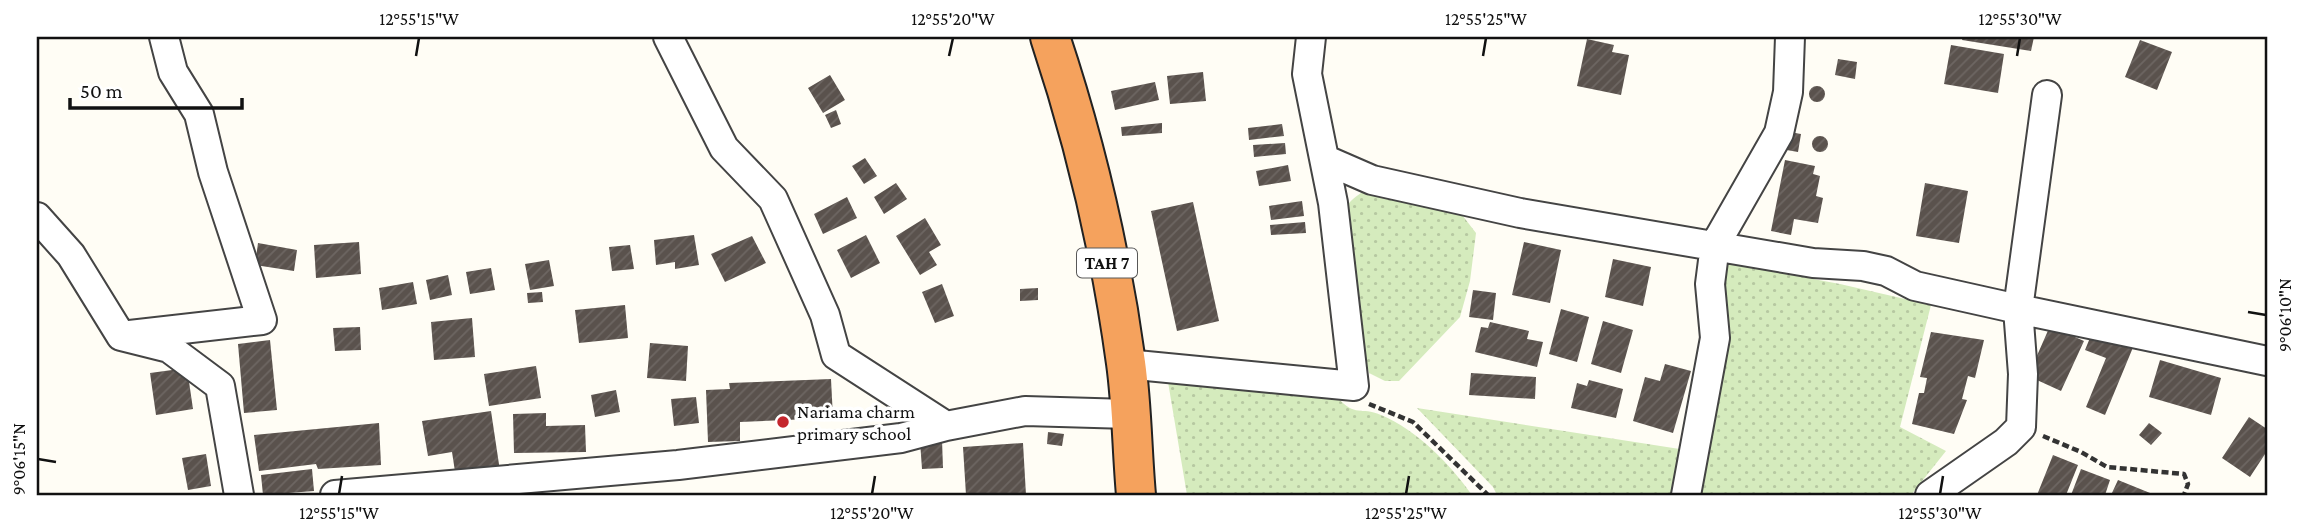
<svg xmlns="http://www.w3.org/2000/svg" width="2304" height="532" font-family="'Crimson Pro',serif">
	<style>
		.grass { fill: url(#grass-dots) }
		.building { fill: url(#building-hatch) }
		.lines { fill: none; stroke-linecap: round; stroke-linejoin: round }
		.minor-casing { stroke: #444; stroke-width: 32 }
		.highway-casing { stroke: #222; stroke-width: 42 }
		.path { stroke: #333; stroke-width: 4.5; stroke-dasharray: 7 3.5; stroke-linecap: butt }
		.minor { stroke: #fff; stroke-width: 28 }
		.highway { stroke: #f5a25d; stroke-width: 38 }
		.ticks { fill: none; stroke: #111; stroke-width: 2.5 }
		.poi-dot { fill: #c4262e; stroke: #fff; stroke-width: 2.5 }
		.labels { text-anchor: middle; stroke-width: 7; stroke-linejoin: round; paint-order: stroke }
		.shield { fill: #fff; stroke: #585858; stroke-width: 2 }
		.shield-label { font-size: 18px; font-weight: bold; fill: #111 }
		.poi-label { font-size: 19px; fill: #111; stroke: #fff; text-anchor: start }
		.neatline { fill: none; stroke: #111; stroke-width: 2.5 }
		.ticks-label { font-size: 18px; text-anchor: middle; fill: #111 }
	</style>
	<defs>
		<pattern id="grass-dots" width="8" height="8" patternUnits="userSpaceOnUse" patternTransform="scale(1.75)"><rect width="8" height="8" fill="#d5ebbd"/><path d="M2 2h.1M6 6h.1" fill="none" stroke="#b6c8a1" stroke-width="1.8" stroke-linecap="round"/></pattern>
		<pattern id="building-hatch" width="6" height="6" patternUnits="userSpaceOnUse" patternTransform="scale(1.75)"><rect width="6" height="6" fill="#5a524d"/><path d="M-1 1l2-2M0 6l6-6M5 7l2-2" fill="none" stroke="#6d6662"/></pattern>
	</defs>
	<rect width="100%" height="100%" fill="#fffdf5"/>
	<path class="grass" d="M1365,190L1459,211L1476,233L1470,281L1460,317L1399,381H1385L1369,373C1364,343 1336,227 1348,205C1351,199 1360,194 1365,190Z
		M1726,263L1840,284L1931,305L1900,427L1946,451L1911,495H1698L1725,339Z
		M1168,382L1337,397C1356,418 1360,406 1381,415C1417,430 1450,464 1472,495H1187Z
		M1417,408L1686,450L1677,495H1497L1493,487Z"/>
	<path class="building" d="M1963,37H2034L2031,51L1962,40Z
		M1587,39L1614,45L1612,52L1629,55L1621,95L1577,86Z
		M2140,40L2172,52L2157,90L2125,77Z
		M1951,45L2004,54L1998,93L1944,84Z
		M1838,59L1857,62L1855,79L1835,75Z
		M1203,72L1206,101L1170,104L1167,76Z
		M830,75L845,100L823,113L808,88Z
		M1155,82L1159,100L1115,110L1111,91Z
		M1809 94a8 8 0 1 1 16 0a8 8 0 1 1-16 0Z
		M836,110L841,124L831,128L825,115Z
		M1162,123V133L1122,136L1121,127Z
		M1282,124L1284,136L1249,140L1248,128Z
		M1784,131L1801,134L1798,152L1781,149Z
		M1812 144a8 8 0 1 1 16 0a8 8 0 1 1-16 0Z
		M1285,143L1286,154L1254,157L1253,145Z
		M865,158L877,176L864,184L852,166Z
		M1785,160L1815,166L1813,174L1820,176L1816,196L1823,198L1818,223L1794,219L1791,235L1771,231Z
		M1288,165L1291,181L1259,186L1256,171Z
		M896,183L907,199L884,214L874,197Z
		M1925,183L1968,191L1959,243L1916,236Z
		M847,197L857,218L823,234L814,214Z
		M1302,201L1304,216L1271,220L1269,206Z
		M1193,202L1219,321L1177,331L1151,211Z
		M925,218L941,245L929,252L937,265L920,275L896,236Z
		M1305,222L1306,233L1271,235L1270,225Z
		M694,235L699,265L675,269V262L656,265L654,240Z
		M866,235L880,263L851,278L837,250Z
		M752,236L766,263L725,282L711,254Z
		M359,242L361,274L316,278L314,245Z
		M1524,242L1561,250L1550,303L1512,295Z
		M258,243L297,250L294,271L255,265Z
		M630,245L634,269L612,271L609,247Z
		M1613,259L1651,267L1643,306L1605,297Z
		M549,260L554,286L530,290L525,264Z
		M491,268L495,290L470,294L466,272Z
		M448,275L452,295L430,300L426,280Z
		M413,282L417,304L382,310L379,288Z
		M942,284L954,316L935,323L922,292Z
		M1038,288V300L1020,301V289Z
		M1473,290L1496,293L1493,320L1469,317Z
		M542,292L543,302L528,303L527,293Z
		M625,305L628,338L579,343L575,310Z
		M1561,309L1589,317L1577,362L1549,354Z
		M472,318L475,357L434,360L431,322Z
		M1603,321L1633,330L1621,373L1591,364Z
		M1490,322L1529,331L1527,339L1543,342L1537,367L1475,352L1481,327L1488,328Z
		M2050,326L2084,341L2061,391L2028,376Z
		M360,327L361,350L335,351L333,328Z
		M2094,328L2134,345L2105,415L2086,407L2106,358L2085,350Z
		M1931,332L1984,340L1975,378L1968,376L1962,399L1967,400L1954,434L1912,424L1919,393H1924L1927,378L1920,377Z
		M270,340L277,410L244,413L238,344Z
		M650,343L688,346L686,381L647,378Z
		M2160,360L2221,378L2211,415L2149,397Z
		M1665,364L1691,371L1673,433L1633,421L1645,377L1660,381Z
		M536,366L541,398L489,406L484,374Z
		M187,368L193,409L156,415L150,373Z
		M1471,373L1536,377L1535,399L1469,395Z
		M831,379L833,418L740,422V441L708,442L706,390L730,389L729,383Z
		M1589,380L1623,389L1616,418L1571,408L1577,383L1587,386Z
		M616,390L620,412L595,417L591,395Z
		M696,397L699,423L674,426L671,399Z
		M491,411L500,471L456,478L452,452L428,456L422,421Z
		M546,413V426L585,425L586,452L514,453L513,414Z
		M2249,417L2267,429V451L2250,477L2222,458Z
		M379,423L381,465L318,469L316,464L259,471L254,435Z
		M2149,423L2162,433L2151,445L2139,435Z
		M1048,432L1064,434L1062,446L1047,444Z
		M942,440L943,468L922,469L920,441Z
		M1023,443L1026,495H966L963,447Z
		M206,454L211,486L188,490L182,458Z
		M2053,455L2078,465L2066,495H2037Z
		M312,469L314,491L263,495L261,475Z
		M2081,469L2110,480L2105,495H2071Z
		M2118,480L2155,495H2111Z"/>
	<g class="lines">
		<defs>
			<path id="minor" d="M668,37L724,148L773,199L825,315L836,355L946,426
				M2047,95L2018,309L2267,361
				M1326,160L1372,180L1520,213L1813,263L1863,266L1886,271L1915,286L2018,309L2023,374L2021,427L2006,442L1930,495
				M37,217L71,255L121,336L169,348L220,386L239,495
				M121,336L262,320L213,172L199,114L173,72L164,37
				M1126,364L1354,386L1333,203L1307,74L1311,37
				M335,495L678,465L901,438L946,426L1025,411L1129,414
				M1686,495L1715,338L1710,284L1715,245L1779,133L1788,92L1790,37"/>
			<path id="highway" d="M1050,37C1085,142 1111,253 1126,363C1132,406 1132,451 1136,495"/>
		</defs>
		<use href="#minor" class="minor-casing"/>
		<use href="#highway" class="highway-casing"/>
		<path class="path" d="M1369,404L1413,422L1488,495
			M2043,436L2081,452L2107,467L2184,474L2188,484L2184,495"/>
		<use href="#minor" class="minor"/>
		<use href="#highway" class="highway"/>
	</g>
	<path class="ticks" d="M416,56L419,38M949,56L953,38M1483,56L1486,38M2017,56L2020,38M2248,312L2266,315M38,459L56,462M339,494L342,476M872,494L875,476M1406,494L1409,476M1940,494L1943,476"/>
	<circle class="poi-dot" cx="783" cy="422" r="7"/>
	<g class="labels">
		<rect class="shield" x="1077" y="248.5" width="60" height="29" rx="5"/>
		<g class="shield-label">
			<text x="1107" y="269">TAH 7</text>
		</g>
		<g class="poi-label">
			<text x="797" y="418">Nariama charm<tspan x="797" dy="22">primary school</tspan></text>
		</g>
	</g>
	<rect width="2304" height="532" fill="none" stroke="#ffffff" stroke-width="77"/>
	<path d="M70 98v10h172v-10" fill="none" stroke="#111111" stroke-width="3.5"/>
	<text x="80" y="98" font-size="21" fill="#111111" stroke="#ffffff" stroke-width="5" paint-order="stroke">50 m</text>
	<rect x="38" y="38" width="2228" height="456" class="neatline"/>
	<g class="ticks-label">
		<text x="419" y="25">12°55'15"W</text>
		<text x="953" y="25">12°55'20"W</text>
		<text x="1486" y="25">12°55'25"W</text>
		<text x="2020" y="25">12°55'30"W</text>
		<text transform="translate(2285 315) rotate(-90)" y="6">9°06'10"N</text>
		<text transform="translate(19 459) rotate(-90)" y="6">9°06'15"N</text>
		<text x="339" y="519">12°55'15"W</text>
		<text x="872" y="519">12°55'20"W</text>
		<text x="1406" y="519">12°55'25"W</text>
		<text x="1940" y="519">12°55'30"W</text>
	</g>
</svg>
